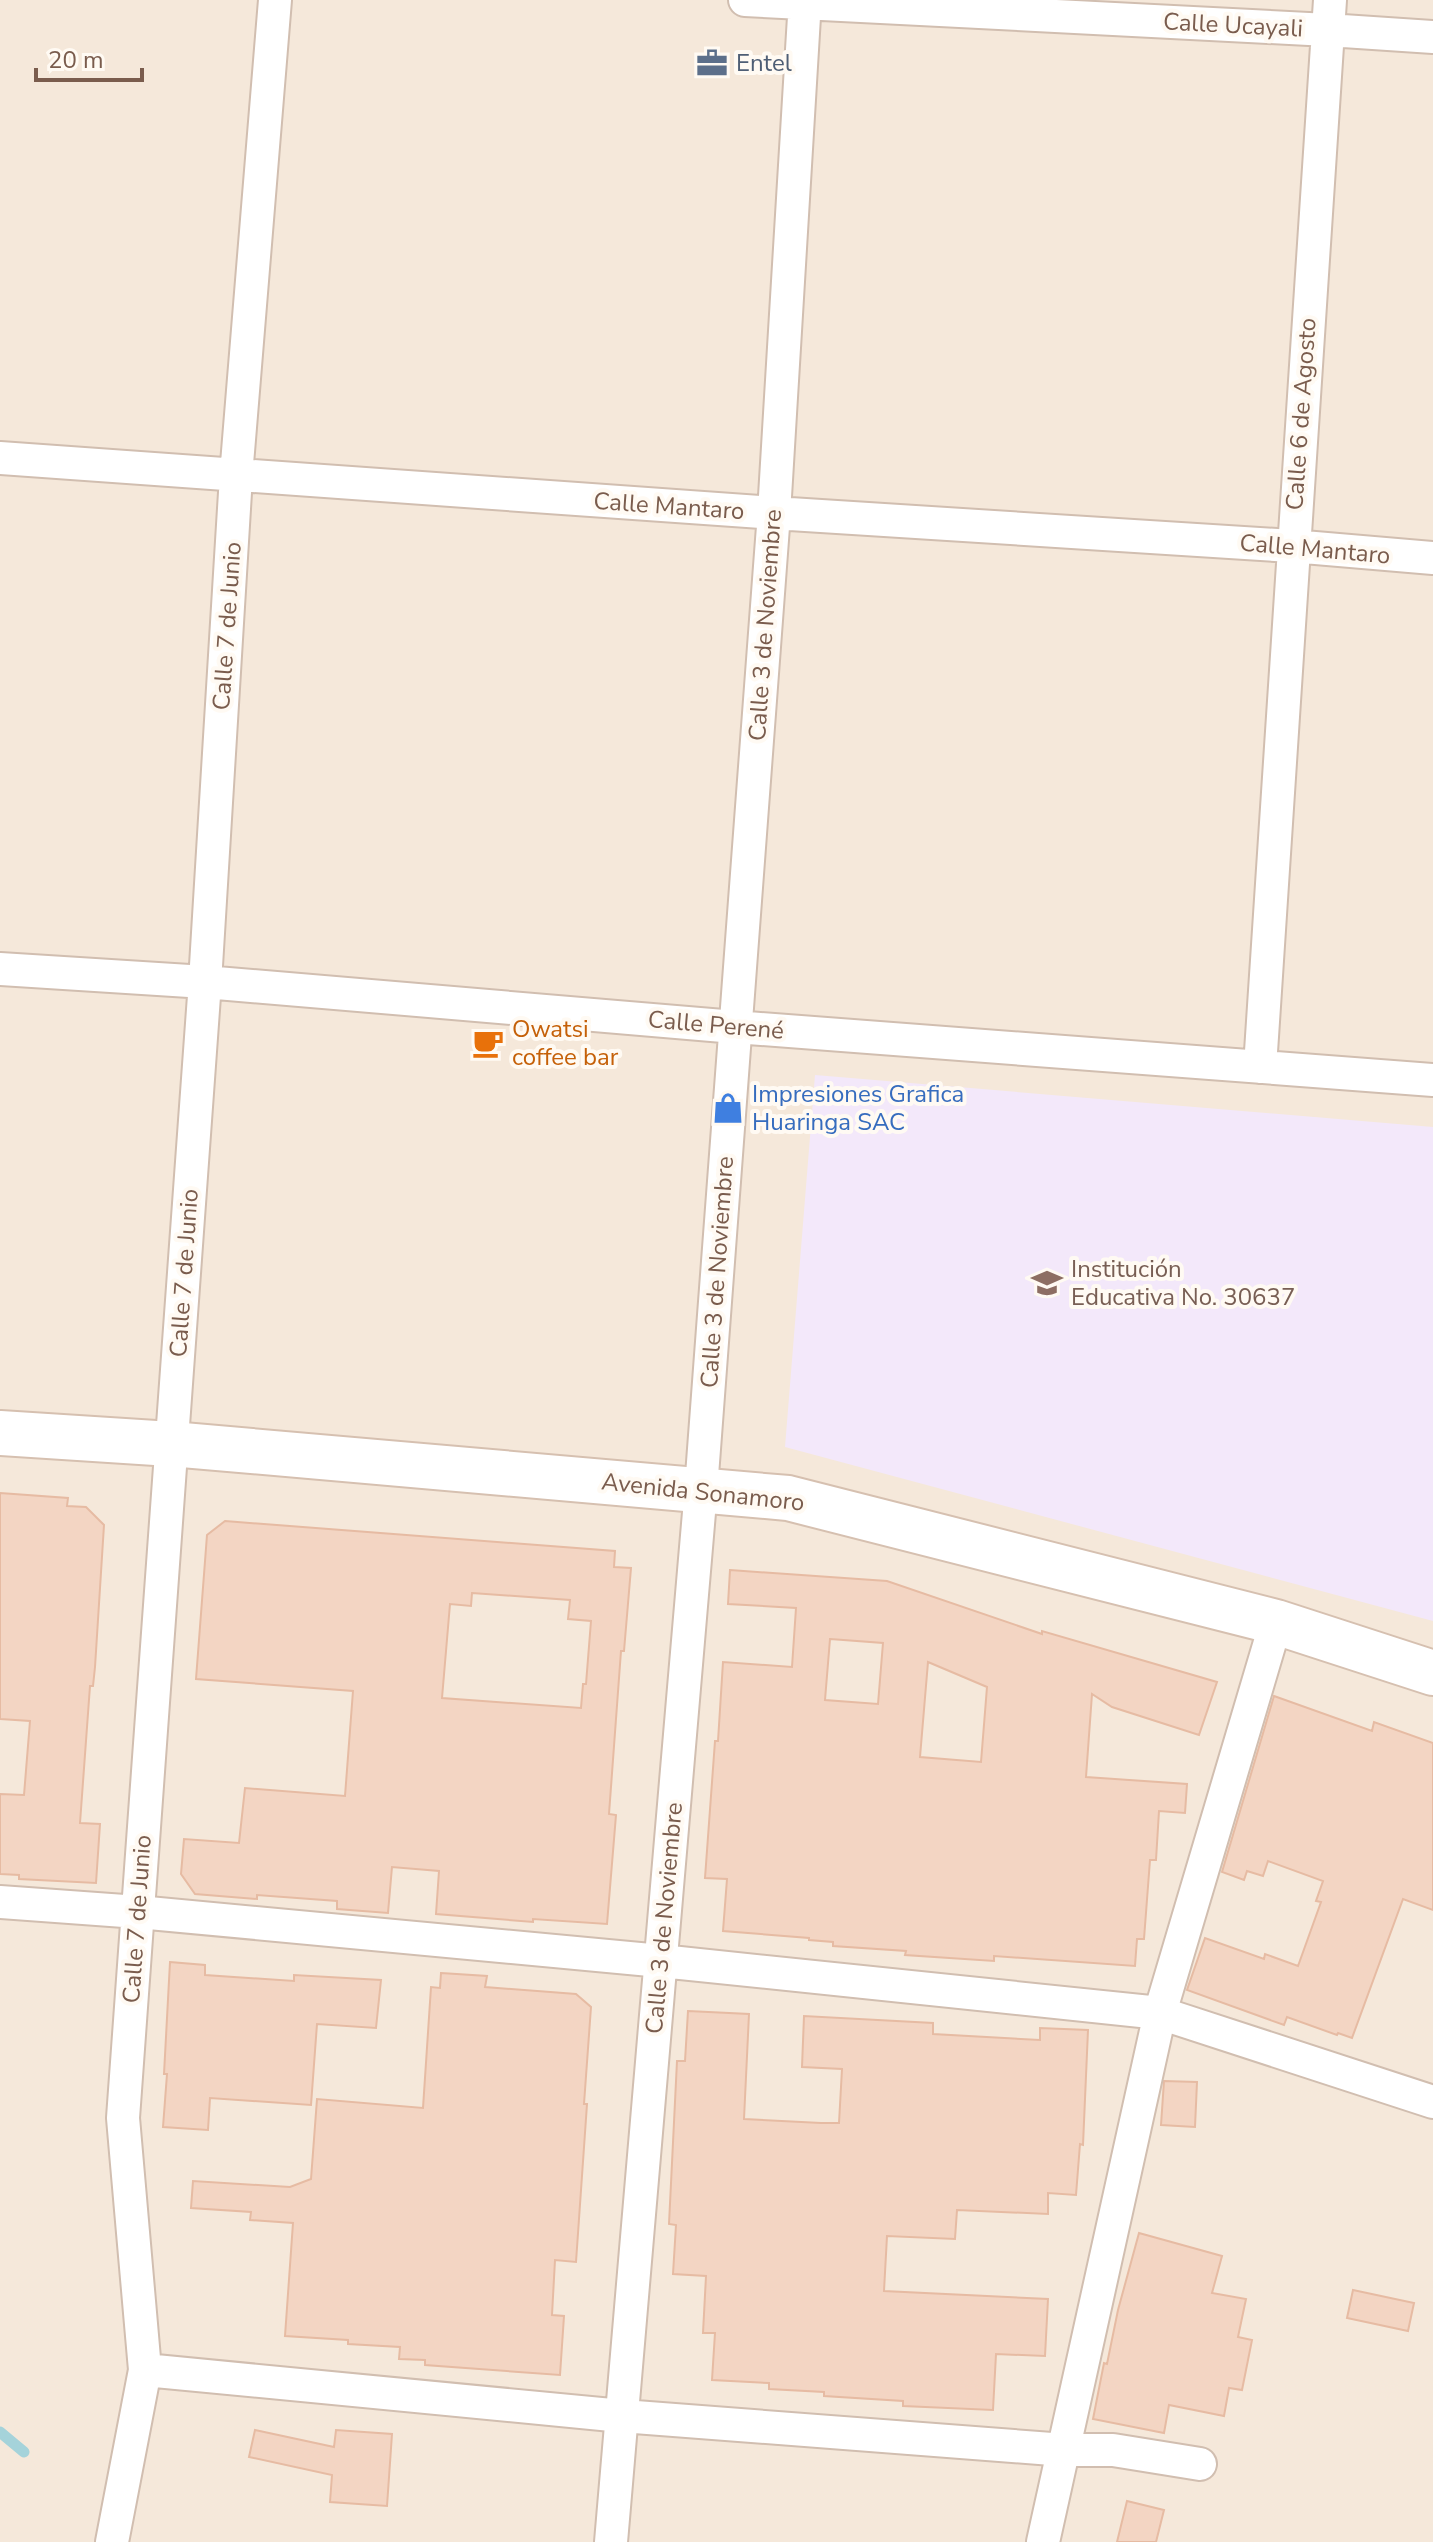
<svg xmlns="http://www.w3.org/2000/svg" width="1433" height="2542" font-family="'Nunito Sans',sans-serif">
	<style>
		.residential { fill: #f5e8da }
		.education { fill: #f3e8fa }
		.lines { fill: none; stroke-linecap: round; stroke-linejoin: round }
		.stream { stroke: #a5d3da; stroke-width: 11 }
		.building { fill: #f3d5c3; stroke: #e6bba3; stroke-width: 2; fill-rule: evenodd }
		.minor-casing { stroke: #d1beb0; stroke-width: 36 }
		.secondary-casing { stroke: #d6c0b0; stroke-width: 48 }
		.minor { stroke: #fff; stroke-width: 32 }
		.secondary { stroke: #fff; stroke-width: 44 }
		.labels { text-anchor: middle; stroke-width: 8; stroke-linejoin: round; paint-order: stroke }
		.street-label { font-size: 24px; fill: #7a5c4d; stroke: #fffaf3 }
		.service-label { font-size: 24px; fill: #4e5e75; stroke: #fffaf3; text-anchor: start }
		.food-label { font-size: 24px; fill: #c56008; stroke: #fffaf3; text-anchor: start }
		.shop-label { font-size: 24px; fill: #366cbe; stroke: #fffaf3; text-anchor: start }
		.education-label { font-size: 24px; fill: #785e54; stroke: #fffaf3; text-anchor: start }
	</style>
	<rect width="100%" height="100%" fill="#fdf6ec"/>
	<path class="residential" d="M0,0H1433V2542H0Z"/>
	<path class="education" d="M815,1075L1433,1127V1621L785,1447Z"/>
	<g class="lines">
		<path class="stream" d="M0,2432L24,2452"/>
	</g>
	<path class="building" d="M0,1493L68,1498L67,1506L86,1507L104,1525L95,1667L93,1686H90L80,1823L100,1824L96,1883L19,1879V1875L0,1874V1794L24,1795L30,1721L0,1719Z
		M225,1521L615,1551L614,1567L631,1568L624,1651H621L609,1814L616,1815L607,1924L533,1919V1922L436,1914L439,1871L392,1867L388,1913L337,1909V1901L257,1895V1899L195,1894L181,1874L184,1839L239,1843L245,1788L345,1796L353,1691L196,1679L207,1535ZM472,1593L570,1600L568,1619L591,1621L586,1684H583L581,1708L442,1698L450,1604L471,1606Z
		M730,1570L887,1581L1042,1634V1631L1217,1682L1199,1735L1112,1707L1092,1694L1086,1777L1187,1784L1185,1813L1159,1811L1156,1860H1150L1144,1939H1137L1135,1966L994,1956V1961L905,1955L906,1951L833,1946V1942L809,1940V1938L723,1931L727,1879L705,1878L715,1741H718L723,1662L792,1667L796,1608L728,1604ZM830,1639L883,1643L878,1704L825,1700ZM928,1662L987,1687L981,1762L920,1757Z
		M1274,1696L1372,1731L1374,1722L1433,1743V1910L1403,1899L1352,2038L1338,2033L1337,2035L1287,2017L1284,2025L1187,1990L1205,1938L1264,1959L1265,1954L1298,1966L1321,1902L1316,1901L1323,1881L1268,1861L1263,1876L1247,1871L1244,1880L1222,1872Z
		M170,1962L205,1965V1975L294,1981V1975L381,1980L376,2028L317,2024L311,2105L210,2098L208,2130L163,2127L167,2074H164Z
		M441,1973L487,1976L485,1987L576,1994L591,2007L584,2104H587L576,2262L555,2260L552,2315L564,2316L560,2375L425,2365V2360L399,2359L400,2347L348,2344V2340L285,2336L293,2223L250,2220L251,2212L191,2208L193,2181L290,2187L311,2179L317,2099L423,2108L431,1987L440,1988Z
		M688,2011L749,2014L744,2119L821,2123H839L842,2069L802,2067L804,2016L933,2023V2034L1040,2040V2028L1088,2030L1083,2145L1080,2144L1076,2195L1048,2193V2214L957,2210L955,2239L887,2236L884,2291L1048,2299L1045,2356L996,2354L993,2410L903,2406V2401L824,2396V2392L769,2389V2383L712,2380L715,2333H703L706,2276L673,2274L676,2225L669,2224L677,2061H685Z
		M1164,2081L1197,2082L1195,2127L1161,2125Z
		M1139,2233L1222,2256L1212,2293L1246,2299L1238,2337L1252,2340L1242,2390L1229,2388L1224,2416L1169,2405L1164,2433L1093,2419L1104,2363L1107,2364L1118,2310Z
		M1353,2290L1414,2303L1408,2331L1347,2318Z
		M255,2430L334,2447L336,2430L392,2434L387,2506L330,2502L332,2475L249,2457Z
		M1127,2501L1164,2510L1156,2542H1117Z"/>
	<g class="lines">
		<defs>
			<path id="minor" d="M745,0L1328,30L1433,37
				M0,458L774,513L1292,546L1433,558
				M0,969L205,982L735,1027L1433,1080
				M1260,1067L1330,0
				M0,1902L138,1912L661,1961L1160,2013L1433,2102
				M145,2370L622,2416L1065,2450H1113L1200,2464
				M112,2542L145,2370L123,2118L205,982L236,476L275,0
				M611,2542L701,1489L774,513L805,0
				M1043,2542L1160,2013L1276,1622"/>
			<path id="secondary" d="M0,1433L171,1444L788,1498L1276,1622L1433,1673"/>
		</defs>
		<use href="#minor" class="minor-casing"/>
		<use href="#secondary" class="secondary-casing"/>
		<use href="#minor" class="minor"/>
		<use href="#secondary" class="secondary"/>
	</g>
	<defs>
		<symbol id="office-bare" viewBox="-9 -9 18 18"><path d="M-6-3h4V-5.5h4V-3h4V5H-6ZM-1-4.5V-3h2v-1.5ZM-6 0V1H6V0Z" fill="#5c6f8a" stroke="#fffaf3" stroke-width="2.5" paint-order="stroke"/></symbol>
		<symbol id="cafe-bare" viewBox="-9 -9 18 18"><path d="M-5.5-4.5H6V0H3Q3 3.5 0 3.5H-2.5Q-5.5 3.5-5.5 0ZM3-3.2v2h1.7v-2ZM-6 4.5H4V6H-6Z" fill="#e8710a" stroke="#fffaf3" stroke-width="2.5" paint-order="stroke"/></symbol>
		<symbol id="shop-bare" viewBox="-9 -9 18 18"><path d="M-5-2.5h2.3a2.7 3.5 0 0 1 5.4 0H5L5.5 6h-11ZM-1.5-2.5h3a1.5 2.3 0 0 0-3 0Z" fill="#3f7fe0" stroke="#fffaf3" stroke-width="2.5" paint-order="stroke"/></symbol>
		<symbol id="school-bare" viewBox="-9 -9 18 18"><path d="M0-5L7-2L0 1L-7-2ZM-4 1L0 2.5L4 1V4Q0 6-4 4Z" fill="#8d6e63" stroke="#fffaf3" stroke-width="2.5" paint-order="stroke"/></symbol>
	</defs>
	<g fill-rule="evenodd">
		<use href="#office-bare" x="690" y="41" width="44" height="44"/>
		<use href="#cafe-bare" x="466" y="1021" width="44" height="44"/>
		<use href="#shop-bare" x="706" y="1086" width="44" height="44"/>
		<use href="#school-bare" x="1025" y="1261" width="44" height="44"/>
	</g>
	<g class="labels">
		<g class="street-label">
			<text transform="translate(1233 25) rotate(3)" y="8">Calle Ucayali</text>
			<text transform="translate(1301 414) rotate(-86)" y="8">Calle 6 de Agosto</text>
			<text transform="translate(669 506) rotate(4)" y="8">Calle Mantaro</text>
			<text transform="translate(1315 549) rotate(5)" y="8">Calle Mantaro</text>
			<text transform="translate(765 625) rotate(-86)" y="8">Calle 3 de Noviembre</text>
			<text transform="translate(227 626) rotate(-86)" y="8">Calle 7 de Junio</text>
			<text transform="translate(716 1025) rotate(5)" y="8">Calle Perené</text>
			<text transform="translate(717 1272) rotate(-86)" y="8">Calle 3 de Noviembre</text>
			<text transform="translate(184 1273) rotate(-86)" y="8">Calle 7 de Junio</text>
			<text transform="translate(703 1492) rotate(6)" y="8">Avenida Sonamoro</text>
			<text transform="translate(664 1918) rotate(-85)" y="8">Calle 3 de Noviembre</text>
			<text transform="translate(137 1919) rotate(-86)" y="8">Calle 7 de Junio</text>
		</g>
		<g class="service-label">
			<text x="736" y="71">Entel</text>
		</g>
		<g class="food-label">
			<text x="512" y="1037">Owatsi<tspan x="512" dy="28">coffee bar</tspan></text>
		</g>
		<g class="shop-label">
			<text x="752" y="1102">Impresiones Grafica<tspan x="752" dy="28">Huaringa SAC</tspan></text>
		</g>
		<g class="education-label">
			<text x="1071" y="1277">Institución<tspan x="1071" dy="28">Educativa No. 30637</tspan></text>
		</g>
	</g>
	<path d="M36 68v12h106v-12" fill="none" stroke="#7a5c4d" stroke-width="4"/>
	<text x="48" y="68" font-size="24" fill="#7a5c4d" stroke="#fffaf3" stroke-width="6" paint-order="stroke">20 m</text>
</svg>
